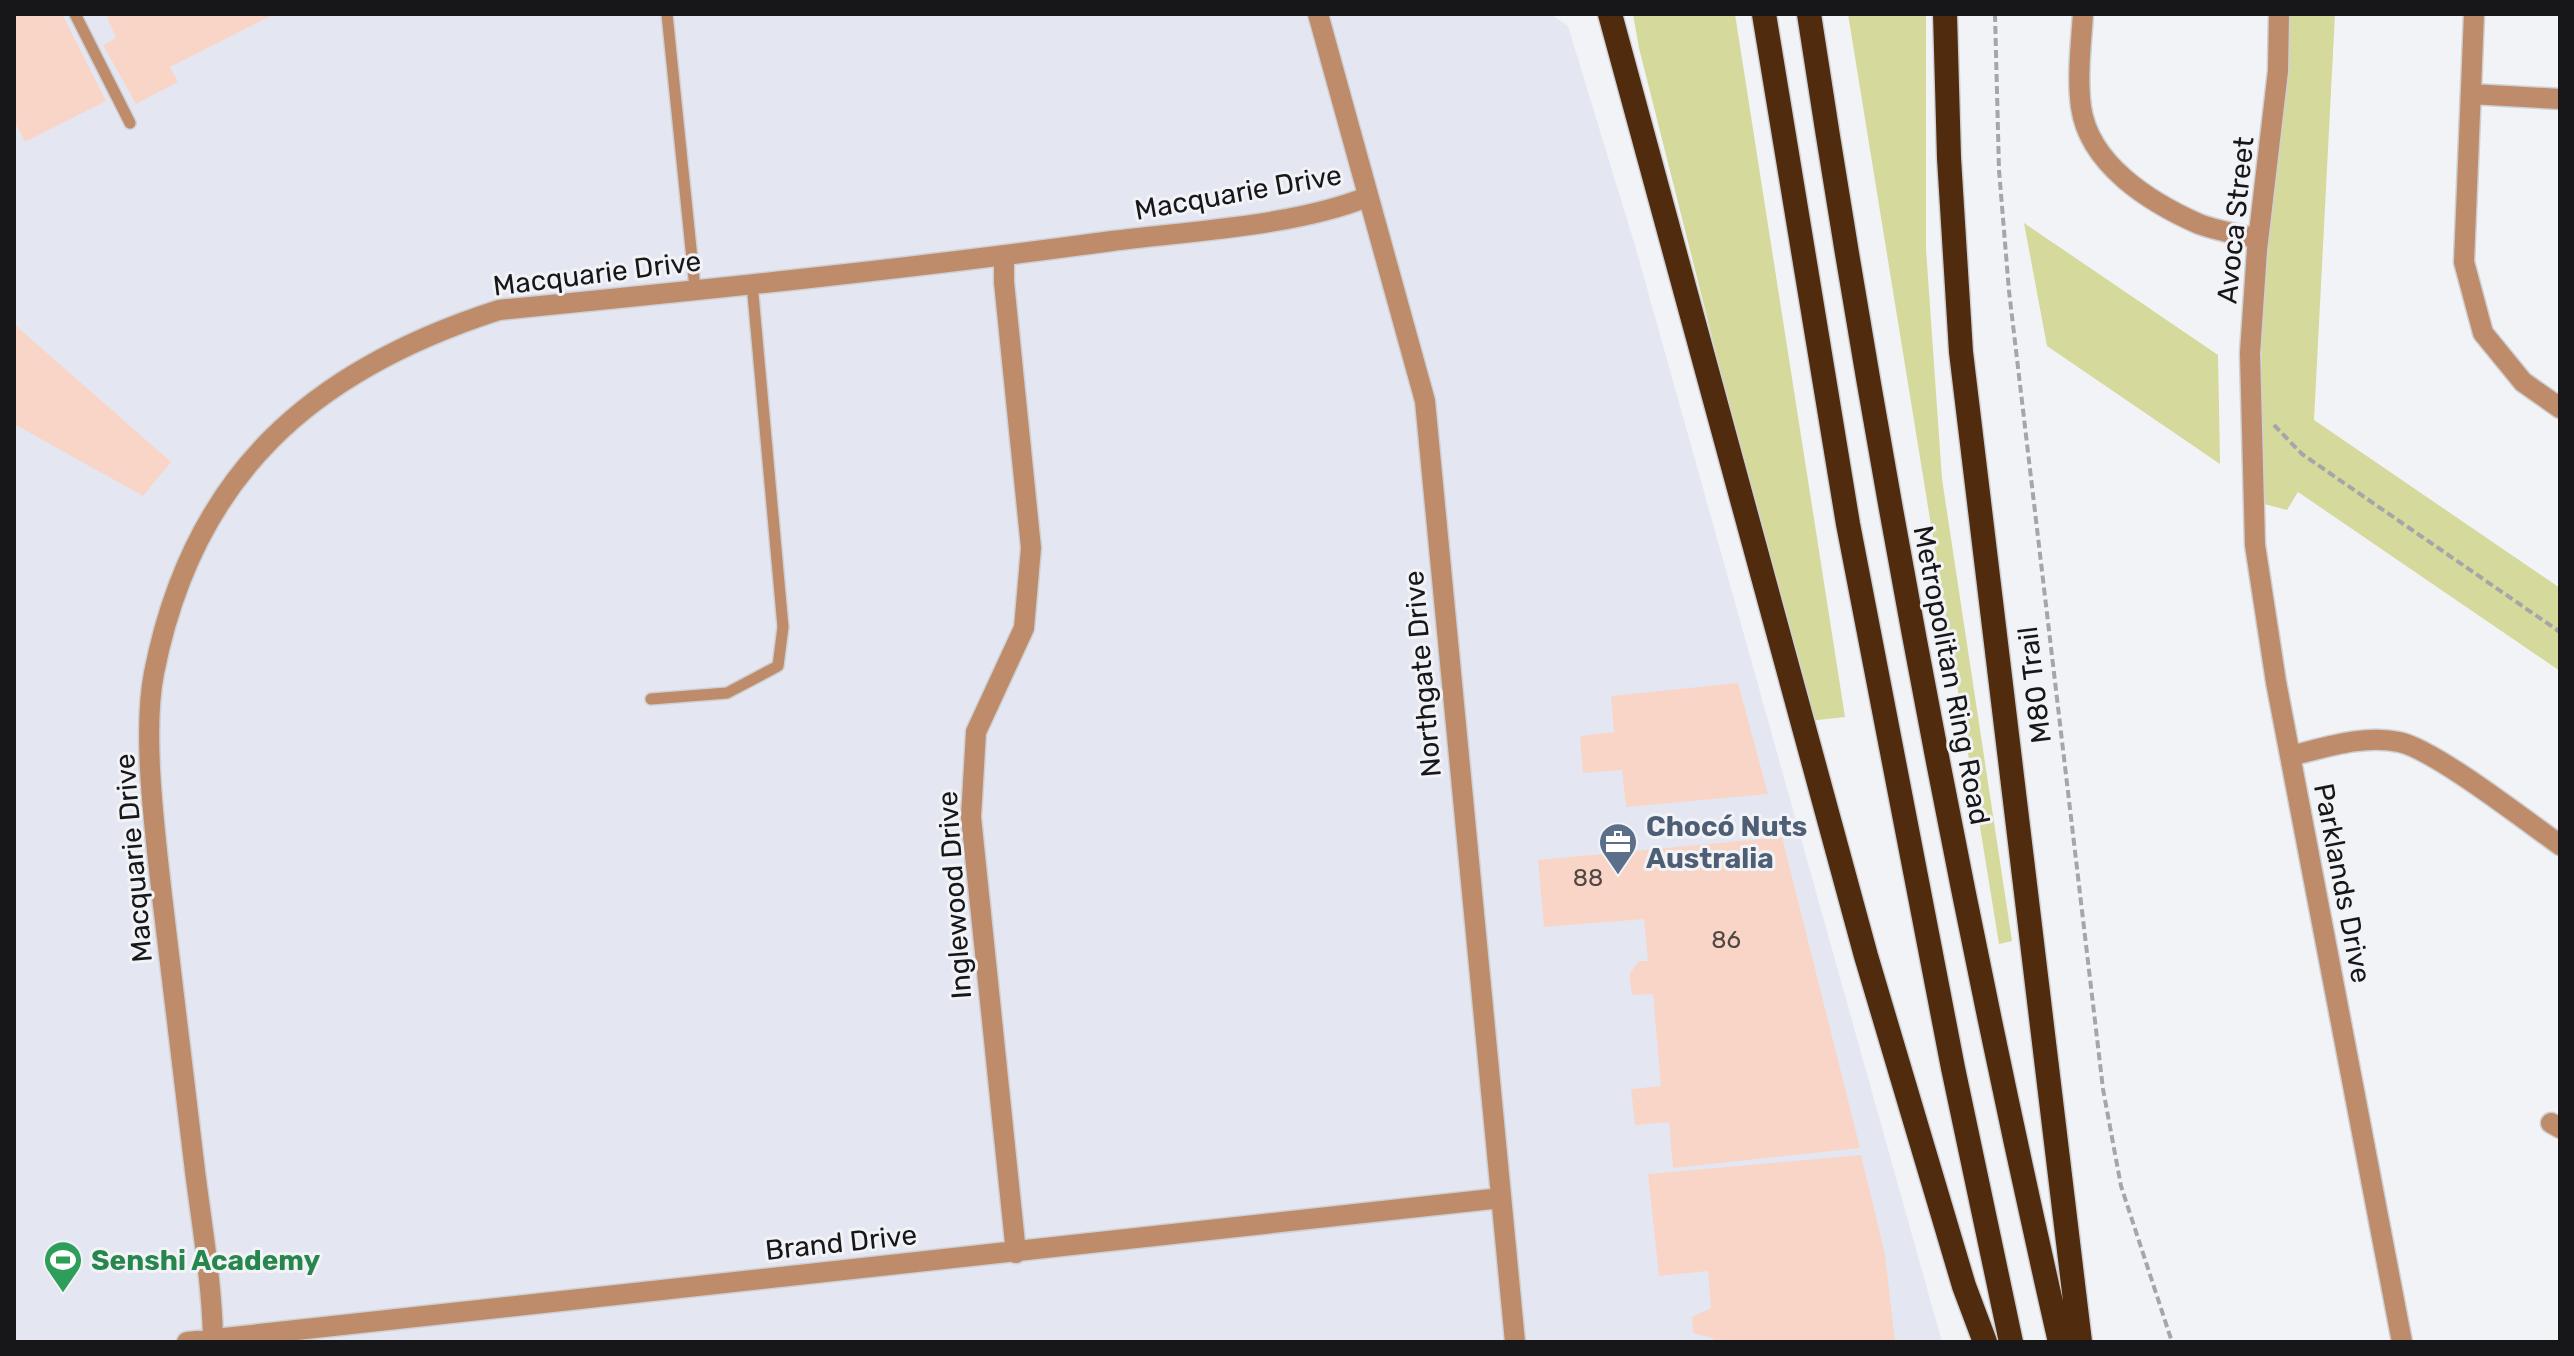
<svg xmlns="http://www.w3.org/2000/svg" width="2574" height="1356" font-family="Rubik,sans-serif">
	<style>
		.built { fill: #e4e7f2 }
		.green { fill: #d5d99b }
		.building { fill: #f9d5c7 }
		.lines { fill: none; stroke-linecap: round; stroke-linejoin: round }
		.lane-casing { stroke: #cfd0d3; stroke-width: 14 }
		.street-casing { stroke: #cfd0d3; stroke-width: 23 }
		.highway-casing { stroke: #cfd0d3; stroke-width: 27 }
		.path { stroke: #a5a6a9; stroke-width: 4; stroke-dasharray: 8 4; stroke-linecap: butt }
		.lane { stroke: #be8c6a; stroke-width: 11 }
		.street { stroke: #be8c6a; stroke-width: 20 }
		.highway { stroke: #502b0e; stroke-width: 24 }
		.labels { text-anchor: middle; stroke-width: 6; stroke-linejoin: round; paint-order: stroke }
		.number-label { font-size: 24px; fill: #504644 }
		.street-label { font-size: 28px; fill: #171719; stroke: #f2f3f7 }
		.service-label { font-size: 28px; font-weight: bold; fill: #4e5e75; stroke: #f2f3f7; text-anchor: start }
		.leisure-label { font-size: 28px; font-weight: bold; fill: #27864d; stroke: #f2f3f7; text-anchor: start }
	</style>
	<rect width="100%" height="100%" fill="#f2f3f7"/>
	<path class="built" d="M14,14H1550L1568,26L1636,249L1942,1342H14Z"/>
	<path class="green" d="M1633,14H1735L1845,717L1809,721L1639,48Z
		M1848,14H1926V249L1942,479L2012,941L1999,944Z
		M2289,14H2335L2314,420L2560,588V671L2298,492L2287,510L2264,504L2261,331Z
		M2024,223L2218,355L2220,464L2047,346Z"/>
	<path class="building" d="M14,14H62L106,101L25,142L14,120Z
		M106,14H275L170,67L178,82L136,104L103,45L116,38Z
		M14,324L171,462L143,496L14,424Z
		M1738,683L1768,794L1626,807L1622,770L1583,773L1580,736L1614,732L1611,696Z
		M1782,837L1860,1148L1673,1168L1669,1122L1635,1125L1631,1089L1661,1086L1653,994L1632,995L1630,980V973L1639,961H1648L1644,919L1544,927L1538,860Z
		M1861,1155L1885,1254L1895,1342H1713V1338L1693,1333L1692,1317L1711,1308L1708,1271L1659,1276L1648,1174Z"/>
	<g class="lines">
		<defs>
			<path id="lane" d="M75,14L130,123
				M667,14L695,288
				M651,699L727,693L778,666L783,627L752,283"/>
			<path id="street" d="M1318,14L1425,401L1515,1342
				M2083,14C2081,44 2077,77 2081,107C2089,164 2149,202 2199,224C2217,231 2239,234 2258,239
				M2279,14L2278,71L2257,250L2250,353L2255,545L2276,682L2402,1342
				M2474,14L2464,262L2483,333L2523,382L2560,408
				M2471,94L2560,99
				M1004,256V282L1031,548L1024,628L976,732L971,817L1016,1253
				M2290,756C2324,748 2364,734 2399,742C2434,749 2526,821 2560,845
				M2551,1123L2560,1128
				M213,1339C212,1283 202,1227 195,1171C184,1079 173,988 162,896C155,833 142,734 154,673C193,474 312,370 499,310C703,290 908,269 1112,241C1191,231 1295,226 1367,197
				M187,1342L1501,1198"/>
			<path id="highway" d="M1610,14L1866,956L1964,1286L1985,1342
				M1764,14L1848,524L1953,1068L2011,1342
				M1809,14C1877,460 1960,903 2060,1342
				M1945,14L1949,158L1961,352L2080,1342"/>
		</defs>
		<use href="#lane" class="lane-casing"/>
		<use href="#street" class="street-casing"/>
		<use href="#highway" class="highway-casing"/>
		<path class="path" d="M1995,14L1999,170L2009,291L2103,1089L2121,1186L2172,1342
			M2274,425L2302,454L2560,632"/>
		<use href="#lane" class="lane"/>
		<use href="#street" class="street"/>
		<use href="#highway" class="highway"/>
	</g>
	<defs>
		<symbol id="office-pin" viewBox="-11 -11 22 30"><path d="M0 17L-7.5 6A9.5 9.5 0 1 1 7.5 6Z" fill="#5c6f8a" stroke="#f2f3f7"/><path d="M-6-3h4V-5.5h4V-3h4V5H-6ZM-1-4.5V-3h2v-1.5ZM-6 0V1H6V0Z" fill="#fff"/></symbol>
		<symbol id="stadium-pin" viewBox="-11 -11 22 30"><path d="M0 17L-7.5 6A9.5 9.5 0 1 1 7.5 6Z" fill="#2e9e5b" stroke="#f2f3f7"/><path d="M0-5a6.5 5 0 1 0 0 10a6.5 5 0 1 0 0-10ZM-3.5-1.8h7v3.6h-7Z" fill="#fff"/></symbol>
	</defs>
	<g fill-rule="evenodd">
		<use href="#office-pin" x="1596" y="820" width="44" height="60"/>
		<use href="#stadium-pin" x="41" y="1238" width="44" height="60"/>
	</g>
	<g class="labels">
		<g class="number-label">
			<text x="1588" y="886">88</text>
			<text x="1726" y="948">86</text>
		</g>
		<g class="street-label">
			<text transform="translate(1238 192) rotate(-10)" y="10">Macquarie Drive</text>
			<text transform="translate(2235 220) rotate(-84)" y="10">Avoca Street</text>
			<text transform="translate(597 273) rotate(-7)" y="10">Macquarie Drive</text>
			<text transform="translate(1422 674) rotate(-95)" y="10">Northgate Drive</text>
			<text transform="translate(1952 675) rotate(79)" y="10">Metropolitan Ring Road</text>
			<text transform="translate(2034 685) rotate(-97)" y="10">M80 Trail</text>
			<text transform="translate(133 858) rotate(-95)" y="10">Macquarie Drive</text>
			<text transform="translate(2343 883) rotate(79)" y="10">Parklands Drive</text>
			<text transform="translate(954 895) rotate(-94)" y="10">Inglewood Drive</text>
			<text transform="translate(841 1242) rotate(-6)" y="10">Brand Drive</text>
		</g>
		<g class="service-label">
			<text x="1646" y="836">Chocó Nuts<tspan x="1646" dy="32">Australia</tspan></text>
		</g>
		<g class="leisure-label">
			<text x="91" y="1270">Senshi Academy</text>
		</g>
	</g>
	<rect width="2574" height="1356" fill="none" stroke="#171719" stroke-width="32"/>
</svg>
